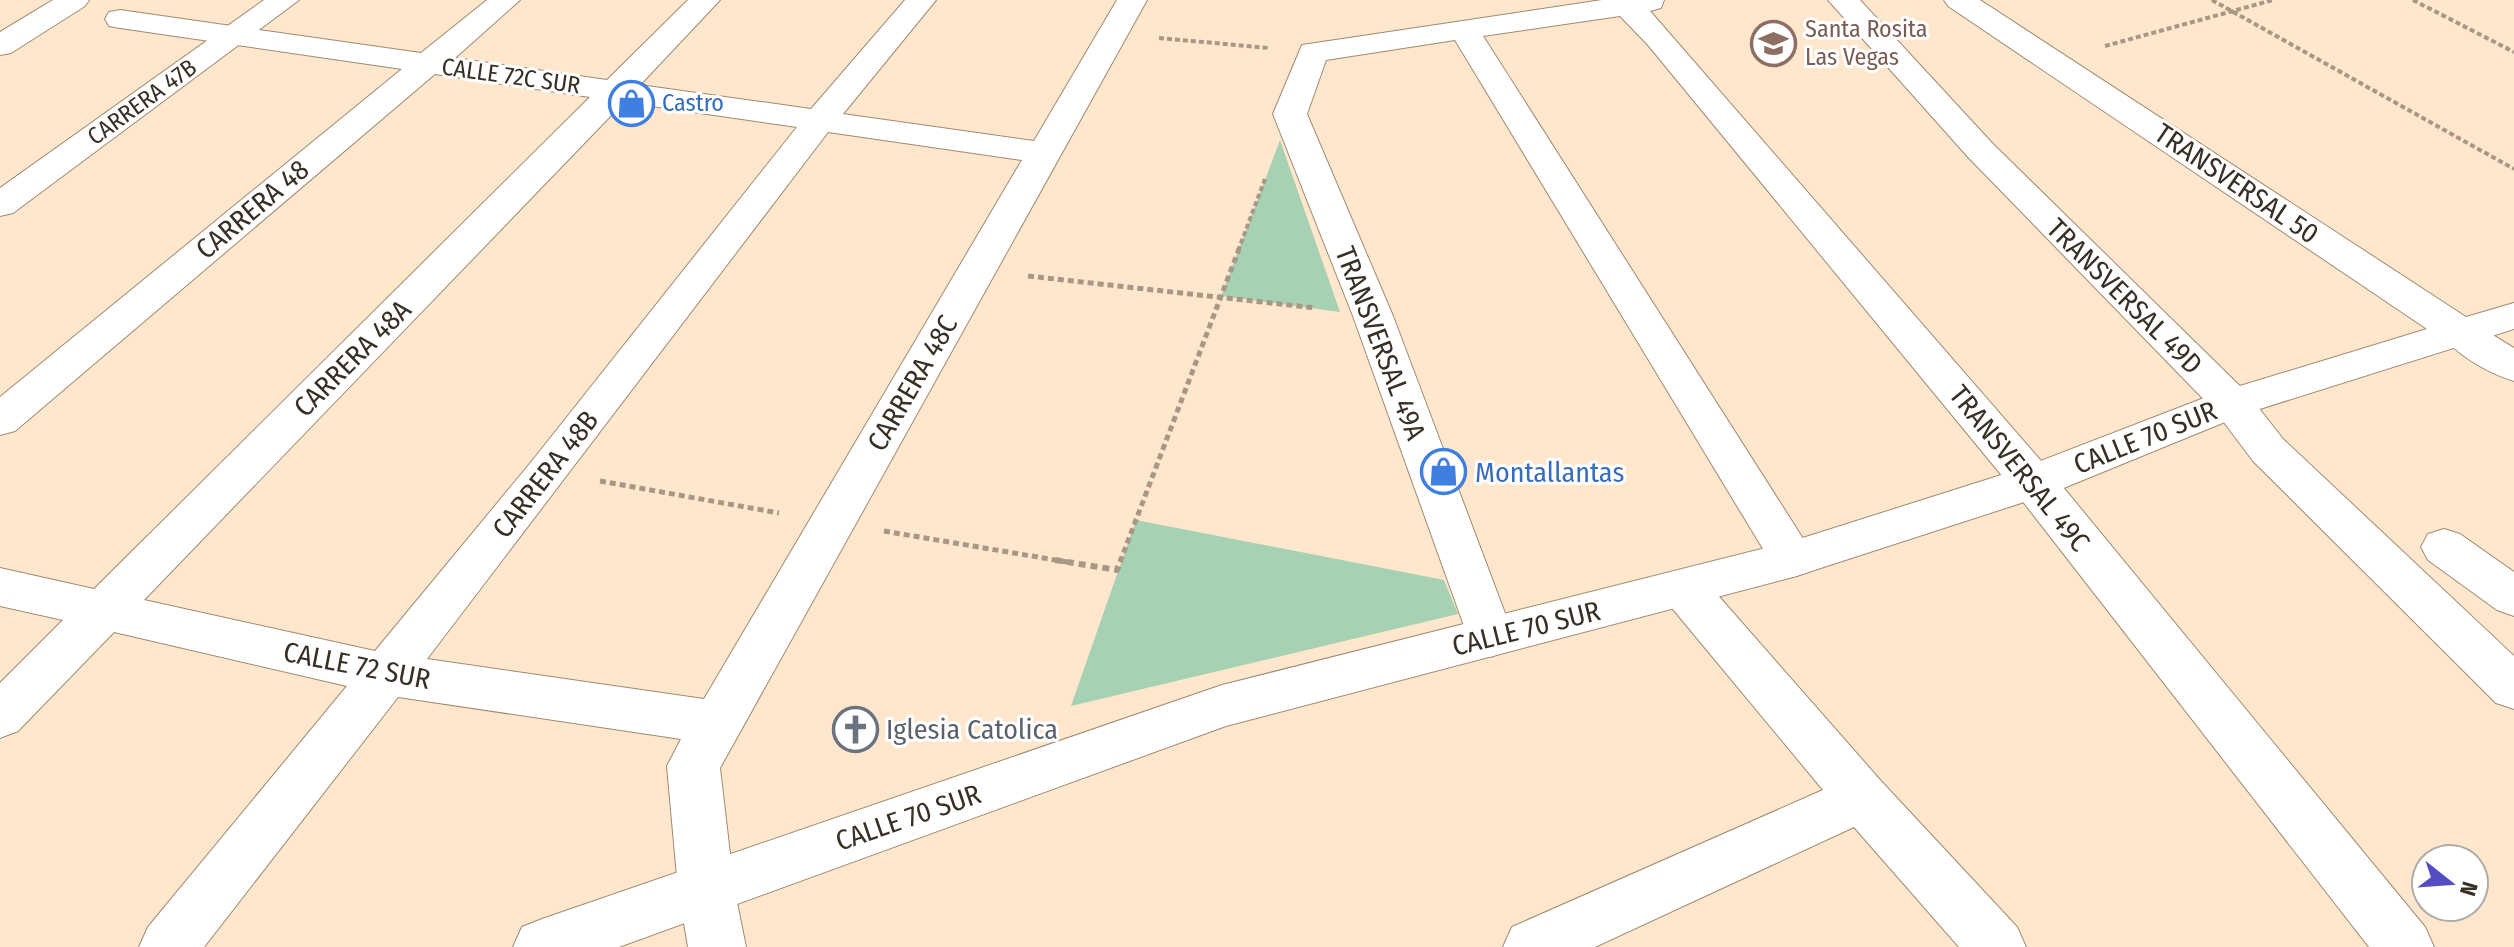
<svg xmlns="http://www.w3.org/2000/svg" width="2514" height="947" font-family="'Fira Sans Condensed',sans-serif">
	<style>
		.green { fill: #a7d1b3 }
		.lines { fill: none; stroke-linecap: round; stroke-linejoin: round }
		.minor-casing { stroke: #9f8a71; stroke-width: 2 }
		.tertiary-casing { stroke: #9f8a71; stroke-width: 2 }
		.path-far2 { stroke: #a89784; stroke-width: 4; stroke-dasharray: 5 3; stroke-linecap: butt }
		.path-far1 { stroke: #a89784; stroke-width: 5; stroke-dasharray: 6 4; stroke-linecap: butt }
		.path { stroke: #a89784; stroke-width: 6; stroke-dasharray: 7 5; stroke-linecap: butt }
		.minor { fill: #fff; fill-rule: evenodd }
		.tertiary { fill: #fff; fill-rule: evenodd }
		.labels { text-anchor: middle; stroke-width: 6; stroke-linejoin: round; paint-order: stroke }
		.far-education-label { font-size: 24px; fill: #785e54; stroke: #fff; text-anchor: start }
		.far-street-label { font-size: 24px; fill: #382f25; stroke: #fff }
		.far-shop-label { font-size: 24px; fill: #366cbe; stroke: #fff; text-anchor: start }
		.street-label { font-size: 28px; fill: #382f25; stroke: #fff }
		.shop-label { font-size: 28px; fill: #366cbe; stroke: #fff; text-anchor: start }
		.worship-label { font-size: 28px; fill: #5b616d; stroke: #fff; text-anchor: start }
	</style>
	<rect width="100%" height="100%" fill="#fee7cc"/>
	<path class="green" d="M1280,140L1340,312L1221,296Z
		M1136,520L1444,580L1458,614L1071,706Z"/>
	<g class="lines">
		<defs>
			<path id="minor" d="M53,0H89L85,6L11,53L0,55V32Z
				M487,0H520L455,58L607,80L688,0H720L640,85L811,109L905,0H936L843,114L1034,141L1117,0H1147L720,768L734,888L746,947H688L678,888L667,766L681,739L398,697L204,947H139L148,927L347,686L114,632L18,731L0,738V683L63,620L0,606V568L94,589L590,97L435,74L15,431L0,435V397L402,69L120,28L109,26L105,19L109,12L120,10L421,53ZM624,102L797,127L532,461L375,651L144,600ZM828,132L1022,160L704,699L427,659Z
				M1602,0H1664L1661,8L1650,11L2049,470L2425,927L2434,947H2369L2017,494L1648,45L1620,16L1483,36L1816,559L1809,572L1793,577L1777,572L1455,40L1326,60L1307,114L1393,316L1514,637L1507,651L1490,657L1473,651L1353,316L1273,114L1302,45Z
				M1828,0H1860L1992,143L2247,393L2283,439L2514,656V709L2496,703L2253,461L2217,413L1968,157Z
				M2461,320L2475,324L2514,348V381C2490,374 2454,354 2441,333L2447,324Z
				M2444,529L2460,534L2514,572V616L2497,610L2428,560L2421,547L2428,534Z
				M1684,570L1701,576L1881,781L2017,927L2026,947H1959L1854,827L1595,947H1503L1512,927L1823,790L1667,602L1660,589L1667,576Z"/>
			<path id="tertiary" d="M264,0H299L13,213L0,216V188Z
				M1944,0H1980L2466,317L2514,303V329L2247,413L2049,494L1793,577L1226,726L619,947H513L522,927L542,919L1222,685L1793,541L2017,470L2217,393L2427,329L1948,6Z"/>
		</defs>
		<use href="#minor" class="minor-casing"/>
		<use href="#tertiary" class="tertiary-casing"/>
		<path class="path-far2" d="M2212,0L2514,169
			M2413,0L2514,52
			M1159,38L1269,48
			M2105,46L2273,0
			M1238,251L1265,179"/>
		<path class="path-far1" d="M1028,276L1316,308
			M600,481L779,513
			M884,531L1067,562
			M1120,562L1239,249"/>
		<path class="path" d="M1055,560L1117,570L1121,560"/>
		<use href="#minor" class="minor"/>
		<use href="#tertiary" class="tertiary"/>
	</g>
	<defs>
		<symbol id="school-ring" viewBox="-11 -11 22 22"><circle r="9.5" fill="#fff" stroke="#8d6e63" stroke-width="1.5"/><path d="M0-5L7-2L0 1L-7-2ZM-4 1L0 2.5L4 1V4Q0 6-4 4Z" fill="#8d6e63"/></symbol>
		<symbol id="shop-ring" viewBox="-11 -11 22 22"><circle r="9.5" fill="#fff" stroke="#3f7fe0" stroke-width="1.5"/><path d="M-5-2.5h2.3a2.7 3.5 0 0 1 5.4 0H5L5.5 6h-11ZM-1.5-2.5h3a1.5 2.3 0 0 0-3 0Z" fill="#3f7fe0"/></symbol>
		<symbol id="church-ring" viewBox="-11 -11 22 22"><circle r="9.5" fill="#fff" stroke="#6b7280" stroke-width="1.5"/><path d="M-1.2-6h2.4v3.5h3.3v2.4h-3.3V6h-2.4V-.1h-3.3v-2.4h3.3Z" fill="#6b7280"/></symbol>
	</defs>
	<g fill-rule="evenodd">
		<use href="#school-ring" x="1748" y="18" width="51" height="51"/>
		<use href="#shop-ring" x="606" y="78" width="51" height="51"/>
		<use href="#shop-ring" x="1418" y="446" width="51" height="51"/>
		<use href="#church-ring" x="830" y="704" width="51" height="51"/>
	</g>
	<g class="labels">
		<g class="far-education-label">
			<text x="1805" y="37">Santa Rosita<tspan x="1805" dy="28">Las Vegas</tspan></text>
		</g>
		<g class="far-street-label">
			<text transform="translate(511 76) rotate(8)" y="8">CALLE 72C SUR</text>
			<text transform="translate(142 102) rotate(-36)" y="8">CARRERA 47B</text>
		</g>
		<g class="far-shop-label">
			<text x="662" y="111">Castro</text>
		</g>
		<g class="street-label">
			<text transform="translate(2237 183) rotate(34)" y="10">TRANSVERSAL 50</text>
			<text transform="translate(252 209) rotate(-40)" y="10">CARRERA 48</text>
			<text transform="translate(2125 296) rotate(45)" y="10">TRANSVERSAL 49D</text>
			<text transform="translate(1381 343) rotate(69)" y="10">TRANSVERSAL 49A</text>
			<text transform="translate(352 358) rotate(-45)" y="10">CARRERA 48A</text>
			<text transform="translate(912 383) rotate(-60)" y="10">CARRERA 48C</text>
			<text transform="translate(2145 437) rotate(-22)" y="10">CALLE 70 SUR</text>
			<text transform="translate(2020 468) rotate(51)" y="10">TRANSVERSAL 49C</text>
			<text transform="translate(545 474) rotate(-52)" y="10">CARRERA 48B</text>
			<text transform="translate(1526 628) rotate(-14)" y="10">CALLE 70 SUR</text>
			<text transform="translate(357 665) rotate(11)" y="10">CALLE 72 SUR</text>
			<text transform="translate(908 817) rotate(-19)" y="10">CALLE 70 SUR</text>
		</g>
		<g class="shop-label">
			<text x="1475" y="482">Montallantas</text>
		</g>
		<g class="worship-label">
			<text x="886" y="739">Iglesia Catolica</text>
		</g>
	</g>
	<g transform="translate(2450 883) rotate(107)"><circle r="38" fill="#ffffff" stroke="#afaca8" stroke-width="2"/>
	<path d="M0-6L14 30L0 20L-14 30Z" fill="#534cc3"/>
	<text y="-12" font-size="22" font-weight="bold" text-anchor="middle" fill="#382f25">N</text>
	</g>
</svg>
